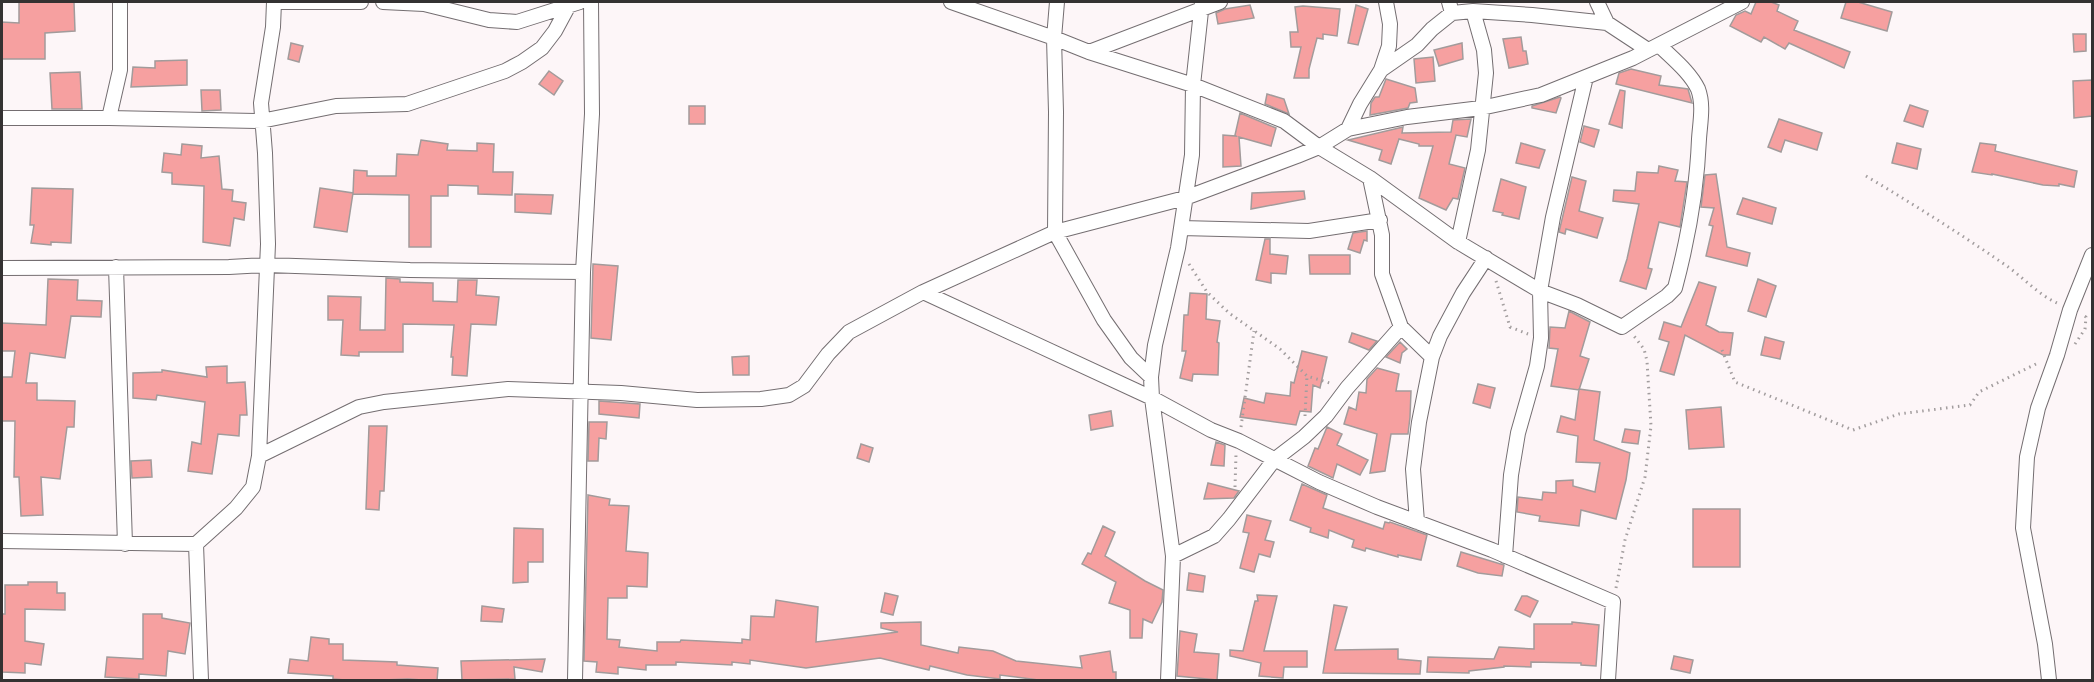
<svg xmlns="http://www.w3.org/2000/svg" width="2094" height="682" font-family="'Titillium Web',sans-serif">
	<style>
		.building { fill: #f6a0a0; stroke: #a29b9b; stroke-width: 1.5 }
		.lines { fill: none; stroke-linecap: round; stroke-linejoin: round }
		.minor-casing { stroke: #746e71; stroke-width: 16 }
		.path { stroke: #a29d9e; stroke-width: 3; stroke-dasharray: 1.5 4.5; stroke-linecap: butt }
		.minor { stroke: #fff; stroke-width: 14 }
	</style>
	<rect width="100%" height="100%" fill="#fdf6f8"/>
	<path class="building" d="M19,2H74L75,31L45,33V59H2V22L19,23Z
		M1756,2H1771L1779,5L1777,11L1798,21L1794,30L1850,52L1844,68L1789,43L1785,49L1764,37L1761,42L1730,26L1736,15L1745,11L1751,14Z
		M1846,2H1858L1892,12L1887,31L1841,18Z
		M1250,5L1254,18L1218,24L1216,13L1225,9Z
		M1356,5L1368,9L1358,45L1348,43Z
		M1303,6L1340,9L1337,36L1323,34V39L1317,38L1309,69V78H1294L1301,47H1291L1290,32H1298L1295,7Z
		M2073,34H2086V51L2074,52Z
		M1521,37L1523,51H1526L1528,64L1509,68L1503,39Z
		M291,43L303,46L299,62L288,59Z
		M1462,43L1463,59L1439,66L1434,50Z
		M1433,57L1435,81L1416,83L1414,59Z
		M187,60V85L131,87L133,67L155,68V61Z
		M1631,69L1661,76L1659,85L1688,89L1692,103L1616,84L1619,73Z
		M549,71L563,81L554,95L539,84Z
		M80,72L82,109H52L50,73Z
		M1386,79L1415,88L1417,102L1410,103L1408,108L1370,115L1371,103L1375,97H1379Z
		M2092,80V116L2074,118L2073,81Z
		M201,90H220L221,110L202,111Z
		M1620,90L1625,91L1622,128L1609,124Z
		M1267,94L1284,99L1289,114L1265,104Z
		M1560,97L1561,98L1556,113L1532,108V106Z
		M1910,105L1928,111L1923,127L1904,121Z
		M689,106H705V124H689Z
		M1240,113L1276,128L1271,146L1239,137L1241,166L1223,167V135L1236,136L1235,135Z
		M1471,119L1467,137L1456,135L1449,164L1465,168L1458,199L1453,198L1446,210L1419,198L1433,146H1419V144L1399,139L1391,164L1379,160L1382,150L1348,140L1403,127L1402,133L1451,132L1453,120Z
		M1779,119L1822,133L1817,150L1785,140L1781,152L1768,147Z
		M1584,126L1599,130L1594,147L1580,142Z
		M421,140L448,144L447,150L477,151V143L494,144L493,172H513L512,195L478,194V186L448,185V196H431V247H409V195L353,194L354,170L367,171V176H396L397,154L418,155Z
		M1521,143L1545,150L1539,168L1516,163Z
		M1897,143L1921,149L1917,169L1892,163Z
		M1980,143L1996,145L1995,151L2077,171L2074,187L2059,184V186L2043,185L1992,174V175L1972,172Z
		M182,144L202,146L201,158L219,156L222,189L233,190L232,201L246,203L244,220L234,218L230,246L203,242L204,186L172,184V173L162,172L164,153L181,155Z
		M1659,166L1678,170L1675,181L1687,182L1680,227L1659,222L1648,268L1652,269L1646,289L1620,281L1627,259L1639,204L1613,201L1614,190L1635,191L1637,172L1658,173Z
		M1716,174L1727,247L1750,253L1747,266L1706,256L1713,226L1709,225L1714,208L1701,207L1705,175Z
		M1572,177L1586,181L1579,211L1603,218L1597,238L1566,229L1565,234L1559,232Z
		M1501,179L1526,187L1519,219L1502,215L1503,213L1493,211Z
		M32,188L73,189L71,243L51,242V245L31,243L34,225H30Z
		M320,188L353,193L347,232L314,227Z
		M1304,191L1305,199L1251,209L1252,193Z
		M515,194L553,195L551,214L515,212Z
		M1743,198L1776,208L1772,224L1737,214Z
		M1367,231V241L1364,240L1360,253L1348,249L1353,233Z
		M1265,239H1270V254L1288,256L1286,274L1271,273V283L1256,280Z
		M1309,255H1350V274H1310Z
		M593,264L618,266L611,340L591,338Z
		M386,278L400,279V282L433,283V301L457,302L458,280H477L476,295L499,297L496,325L471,324L467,376L452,375L453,357H451L454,325L403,324V352H359V356L341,355L343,320H328V296L361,297L360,330H385Z
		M48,279L78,280L77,300L102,301L101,317L71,316L65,358L30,353L26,383H37V400L75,401L74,427H67L60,479L41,477L43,515L21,516L19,477H14L15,421H2V377H12L15,351H2V323L46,325Z
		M1758,279L1776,286L1766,317L1748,311Z
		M1699,282L1716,287L1706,325L1719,332L1733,333L1730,355H1723L1685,335L1674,375L1660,371L1669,342L1659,339L1664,322L1681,327Z
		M1190,293L1207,294L1206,319L1220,321L1217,342L1219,343L1218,375L1193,374L1192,381L1180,378L1186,351H1182L1184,315H1188Z
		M1569,311L1590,322L1580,356L1589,359L1579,390L1551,386L1558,349L1549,348L1550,327L1565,328Z
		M1352,333L1377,341L1369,350L1349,342Z
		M1765,337L1784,342L1780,359L1761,355Z
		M1400,342L1407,349L1402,353L1400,363L1386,357Z
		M1302,351L1327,357L1320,388L1313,385L1311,412L1300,411L1296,425L1240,417L1244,398L1264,403L1266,393L1290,396L1291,382L1294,383Z
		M749,356V375H733L732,357Z
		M227,366V383L245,382L247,415H240L239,436L218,434L212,474L188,471L192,442L201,444L205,402L157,395L156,400L133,398V373L162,372V370L207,377L206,367Z
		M1377,368L1399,374L1396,391H1411L1410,417L1408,434H1391L1385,471L1370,473L1377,434L1344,424L1349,407L1356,410L1359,392L1366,393L1367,379Z
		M1478,384L1495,388L1490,408L1473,403Z
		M1579,389L1600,392L1594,440L1630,453L1626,480L1616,519L1581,510L1579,526L1539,521L1540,516L1517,512L1518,497L1542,500L1543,492L1556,493V481L1573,480V486L1595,492L1600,463L1576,462L1578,436L1557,432L1561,416L1575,420Z
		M599,401L640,404L639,418L599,414Z
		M1721,407L1724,447L1689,449L1686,410Z
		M1111,411L1113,426L1091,430L1089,415Z
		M589,422H607L606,439L599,438L598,461H588Z
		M369,426H387L384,491H380L379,510L366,509Z
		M1327,427L1342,434L1337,445L1368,460L1360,475L1337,464L1333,478L1308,466L1315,448L1318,449Z
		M1625,429L1640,431L1638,444L1622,442Z
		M1216,442L1225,445L1224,466L1211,465Z
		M861,444L873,448L869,462L857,458Z
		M151,460L152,477L132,478L131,461Z
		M1208,483L1239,491L1234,498L1204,499Z
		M1302,484L1327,495L1323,508L1383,529L1385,522L1389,523L1390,522L1427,535L1421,560L1398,555V557L1366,548L1365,551L1352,547L1354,540L1329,530L1328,538L1310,532L1311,528L1290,520Z
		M588,495L610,499L609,505L629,506L626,551L648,553L647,587L627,586V598H608L607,639L620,640L619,647L657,651V642H680L681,640L742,643V639L750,640L751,616L774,617L776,600L818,607L816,642L898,632L881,628V623L921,622V645L958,653L959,647L993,651L1016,661L1082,668L1080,656L1110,651L1113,672H1116V681H1046L1000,675V679L967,675L930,666L929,670L880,658L806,668L750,660V664L732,662V665L676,662V665H646V670L618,667V674L596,672L597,662L584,661Z
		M1693,509H1740V567H1693Z
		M1247,515L1271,521L1265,540L1274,542L1270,557L1259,554L1254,572L1240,568L1249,533L1243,532Z
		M1103,526L1115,532L1105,556L1145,581L1163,590L1162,602L1152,623L1143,619L1142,638H1130V610L1109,603L1116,582L1082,564L1088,553L1091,554Z
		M514,528L543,529V562H528V582L513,583Z
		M1461,552L1504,565L1502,576L1478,573L1457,566Z
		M1189,573L1205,576L1203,592L1187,590Z
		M28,582H57V593H65V610L25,609V641L44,644L41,665L25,663V673L2,672V614H5V585H28Z
		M885,593L898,596L893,615L881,612Z
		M1257,595L1277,596L1264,651H1307V667H1284L1283,678L1259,676L1261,663L1230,656V650L1243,651L1255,601H1258Z
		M1522,596H1527L1538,601L1530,617L1515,610Z
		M1334,605L1347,607L1335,650L1398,649V659L1421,661L1420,674L1323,673Z
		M482,606L504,609L502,622L481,621Z
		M143,614H162V618L190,623L185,654L168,651L166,676L139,674V679L105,677L107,657L143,659Z
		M1572,622L1599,625L1596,666L1581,665V663L1531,662V667L1504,666V667L1469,671V673L1427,672L1428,657L1494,659L1499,647L1534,649V624H1572Z
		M1180,631L1197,634L1194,652L1219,654L1217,680L1177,676Z
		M311,637L329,639V644H343V660L397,662V665L438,668L437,681L408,679L357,681L333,679V676L288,673L290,659L308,661Z
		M1674,656L1693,660L1690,673L1671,669Z
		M545,659L542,672L514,667L515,679L462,680L461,661Z"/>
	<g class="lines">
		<defs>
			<path id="minor" d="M274,2H361
				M383,2L424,4L489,20L517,22L580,2
				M951,2L1054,38L1056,112L1055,232L1104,320L1131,358L1151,377
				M1057,2L1054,38L1089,52L1193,85L1284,121L1319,147L1370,178L1458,242L1540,291L1577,305L1622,327L1667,296L1675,288C1688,239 1697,190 1699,139C1700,123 1704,105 1698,89C1690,72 1672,58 1659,45
				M1449,2L1452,13L1473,11L1532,15L1607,23L1648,50
				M1597,2L1607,23
				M1089,52L1220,2
				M1381,70L1417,45L1432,29L1452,13
				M2,118H109L261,121L336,106L407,104L505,71L522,62L542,48L555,31L569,5
				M109,118L120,70V2
				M1348,129L1360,104L1381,70L1389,46L1390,24L1386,2
				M1370,178L1382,235V274L1401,327L1432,357L1419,422L1413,469L1417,522
				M1181,228L1309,231L1380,220
				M1458,242L1478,150L1486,73L1484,50L1473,11
				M116,267L125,544
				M2,268L229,267L267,265L410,270L583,272
				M923,292L1152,398L1211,430L1239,441L1319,482L1377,507L1492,550L1613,602L1608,680
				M1432,357L1440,336L1463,293L1486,258
				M259,456L359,407L384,402L508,389L621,393L697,400L761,399L789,395L804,386L828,354L849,332L923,292L1055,232L1185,198L1297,156L1319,147L1348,129L1407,117L1481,108L1541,95L1633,58L1742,2
				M2,541L196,544L236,508L253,487L259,456L268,244L265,153L261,103L273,27L274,2
				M196,544L201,680
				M1173,556L1214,536L1229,519L1274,460L1304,437L1326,416L1347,388L1401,327
				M1505,556L1511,475L1518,433L1537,366L1541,338L1540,291L1553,217L1586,77
				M575,680L583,272L592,114L591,2
				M1168,680L1173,556L1152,398L1151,377L1155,345L1178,248L1192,155L1193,85L1202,2
				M2049,680L2045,644L2023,528L2027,457L2038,408L2057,355L2070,310L2092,255"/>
		</defs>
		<use href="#minor" class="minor-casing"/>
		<path class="path" d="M1866,176C1913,204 1959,233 2004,264C2022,276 2037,294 2057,303
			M1189,264L1207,292L1229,313L1280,349L1307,376L1333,384
			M1496,281L1510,327L1528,334
			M2075,344L2085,329L2086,317L2082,315
			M1722,350L1735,382L1853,430L1899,414L1970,405L1979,392L2038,363
			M1305,416L1307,376
			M1241,427L1254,331
			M1235,487L1236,454
			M1616,588L1625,540L1645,477L1651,426L1647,361L1644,349L1634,336"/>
		<use href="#minor" class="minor"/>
	</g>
	<rect width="2094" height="682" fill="none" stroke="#343232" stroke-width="6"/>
</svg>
